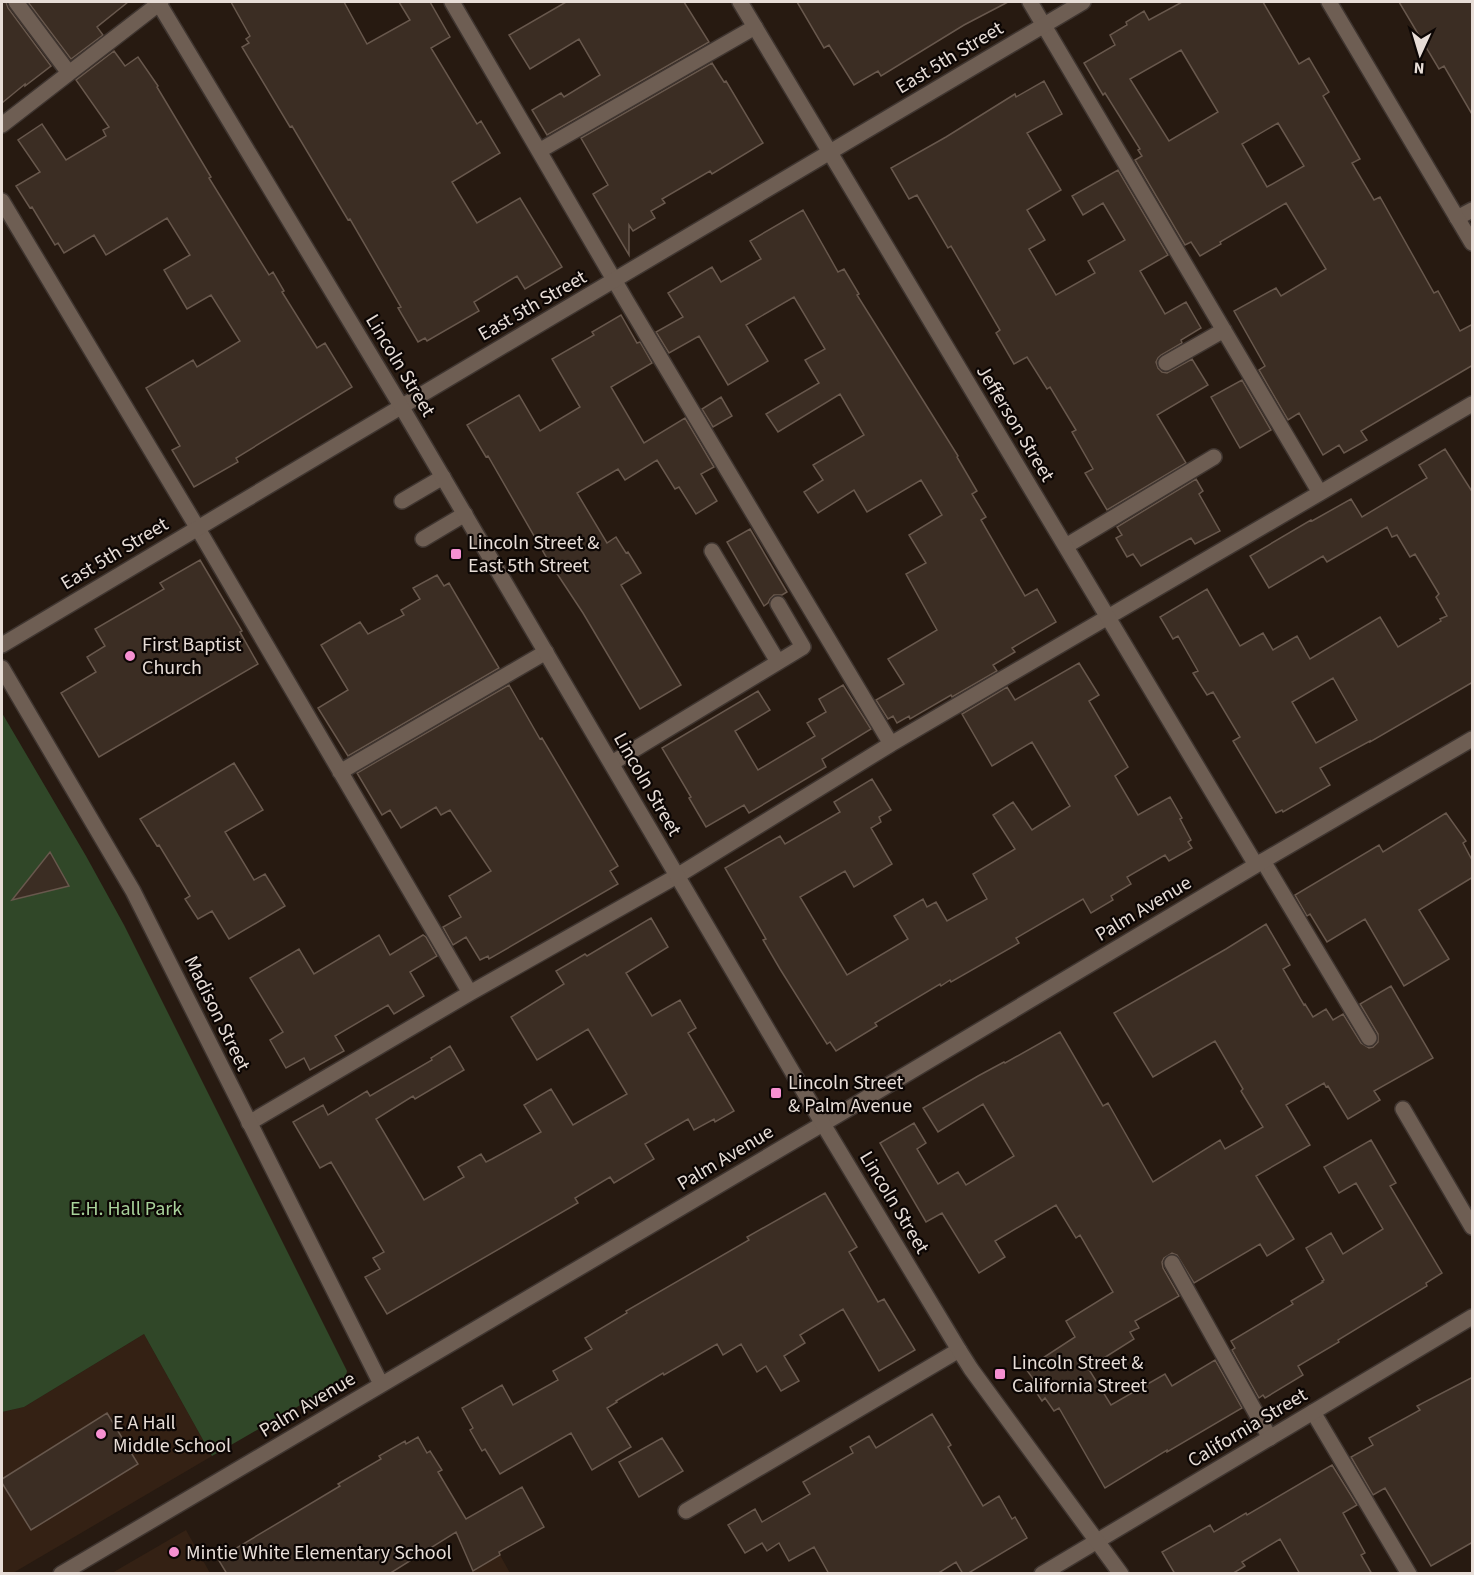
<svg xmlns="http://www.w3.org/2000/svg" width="1474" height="1575" font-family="'Source Sans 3',sans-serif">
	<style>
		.built { fill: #342114 }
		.green { fill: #304728 }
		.building { fill: #3b2d23; stroke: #68584d; stroke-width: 1.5; fill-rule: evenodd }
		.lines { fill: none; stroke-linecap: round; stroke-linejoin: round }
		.service-casing { stroke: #3f3530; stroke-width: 18 }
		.minor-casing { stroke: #3f3530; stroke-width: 18 }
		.tertiary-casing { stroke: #3f3530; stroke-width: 18 }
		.service { stroke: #6e5e53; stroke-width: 15 }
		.minor { stroke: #6e5e53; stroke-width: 15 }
		.tertiary { stroke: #6e5e53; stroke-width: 15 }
		.poi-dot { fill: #f690d1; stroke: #0c0604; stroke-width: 2 }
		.labels { text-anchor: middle; stroke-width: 4.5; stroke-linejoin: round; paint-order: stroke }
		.street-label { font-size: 20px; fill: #e7ddd7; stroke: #0c0604 }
		.poi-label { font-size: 20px; fill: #e7ddd7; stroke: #0c0604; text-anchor: start }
		.park-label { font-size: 20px; fill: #a9d39b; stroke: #0c0604 }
	</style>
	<rect width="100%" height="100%" fill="#271a11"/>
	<path class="built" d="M144,1334L212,1456L13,1573L2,1574V1412L24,1407Z
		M186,1530L210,1573H112Z
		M500,1555L510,1573L469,1574Z"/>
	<path class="green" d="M2,713L86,856L124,925L347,1371L346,1375L342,1381L212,1456L144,1334L24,1407L2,1412Z"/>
	<path class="building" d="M2,2H6L8,8L51,66L25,86V84L2,103Z
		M28,2H128L97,27L103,35L71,59Z
		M231,2H344L367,44L410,20L399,2H430L450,37L431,48L477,124L481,121L500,153L452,182L477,223L520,198L562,267L525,289L517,276L474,302L479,311L427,341L425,338L418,342L398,308L401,307L350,219L348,220L292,126L290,127L242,47L249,43L246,39L250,36Z
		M566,2H684L709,42L547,135L532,110L561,93L564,97L600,75L579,39L530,69L509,35Z
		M797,2H1008L964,25L881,76L878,71L854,85L829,45L824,48Z
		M1182,2H1263L1299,64L1309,58L1329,92L1323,96L1360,159L1352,163L1374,200L1380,197L1434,293L1438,291L1460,331L1473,324V365L1361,431L1367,440L1344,453L1339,445L1323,455L1299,413L1288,420L1259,370L1265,366L1234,311L1276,288L1281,296L1326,269L1286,203L1220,242L1221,244L1200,256L1191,242L1185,245L1135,160L1142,156L1138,150L1140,149L1105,93L1103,95L1084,63L1115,45L1110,35L1127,25L1126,22L1144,11L1149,20ZM1181,50L1218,112L1169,141L1130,79ZM1278,123L1304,166L1267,187L1242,144Z
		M1399,2H1473V116L1444,66L1439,69Z
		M114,51L125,66L138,57L158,86L157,87L211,177L209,178L269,275L273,272L284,291L282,292L317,348L325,343L352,387L236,458L238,462L194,487L172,450L180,446L146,388L193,360L197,367L240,341L211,295L187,309L164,270L190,255L167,218L106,255L94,235L64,253L58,243L55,245L32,207L30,208L16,186L40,172L18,140L42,124L66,160L106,136L103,130L109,127L76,80Z
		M712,63L724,82L726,81L763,143L712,174L710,171L662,199L665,203L651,211L655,218L633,231L629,225V255L593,194L608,185L581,138Z
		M1044,81L1062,114L1027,133L1061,190L1027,210L1045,240L1029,249L1056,295L1095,273L1088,261L1125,240L1103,203L1083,215L1072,196L1118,170L1168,255L1140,271L1165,314L1186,302L1201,328L1181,340L1182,343L1161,355L1158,358L1156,362L1158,368L1162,372L1167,373L1192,359L1208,385L1157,415L1186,463L1107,510L1085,473L1093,469L1072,432L1076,430L1050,387L1047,389L1027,357L1014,364L996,333L1000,330L951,246L948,248L917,195L909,199L891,168L946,137L1015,94L1016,97Z
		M803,210L838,272L844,269L859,294L857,295L958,456L957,457L977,491L972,494L986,517L981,520L1025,596L1037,589L1056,622L1012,648L1015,652L993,665L997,671L952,697L951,695L910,719L909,716L897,723L893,716L888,719L876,700L904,684L888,659L937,630L906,574L926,563L909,535L942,515L921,480L867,512L854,490L818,513L804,492L823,480L813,465L864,435L840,394L778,432L766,414L819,383L805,360L825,349L794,297L746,325L768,361L728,385L699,336L669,353L656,332L683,317L668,293L712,267L721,282L761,259L750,241Z
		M621,315L637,343L640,342L652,363L611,387L644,443L685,418L714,467L701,474L717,501L696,514L679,487L675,489L657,460L625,480L618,469L577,493L607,543L616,537L626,553L628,552L641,573L621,585L681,685L640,709L583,613L548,560L488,456L486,457L467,425L519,395L540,431L580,407L552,359L594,335L592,332Z
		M1242,380L1271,430L1240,448L1211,397Z
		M721,397L732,416L713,427L702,409Z
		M1445,449L1473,493V682L1370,742V741L1320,768L1330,785L1283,812L1282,810L1276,813L1233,741L1240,737L1213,692L1207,695L1193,673L1198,671L1178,636L1173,639L1160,617L1207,589L1240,646L1263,633L1273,650L1297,636L1310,659L1380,617L1398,647L1441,621L1440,619L1447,616L1436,597L1439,594L1415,554L1410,557L1397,535L1392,537L1387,527L1327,562L1323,556L1269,588L1250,556L1311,520L1312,521L1351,499L1362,517L1427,478L1419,465ZM1333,678L1357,720L1316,743L1292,702Z
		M1196,479L1203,491L1199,494L1220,531L1195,544L1191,538L1141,566L1133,554L1127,557L1116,538L1122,535L1117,527Z
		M750,529L787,592L782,595H774L770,599L768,603L764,606L727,542Z
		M200,560L242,631L240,632L258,664L99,757L61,693L96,672L87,657L105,646L95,629L164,589L160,583Z
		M437,575L444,586L449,583L499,668L348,756L318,708L348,690L321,645L360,622L368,634L404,615L401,610L420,599L413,588Z
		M1079,663L1099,695L1089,701L1128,767L1115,776L1138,815L1170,797L1182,818L1180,819L1191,840L1188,842L1192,848L1169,861L1165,855L1127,877L1131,884L1111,896L1113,900L1091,913L1083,899L1016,938L1019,943L951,982L950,980L941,986L940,984L875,1023L877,1026L836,1051L830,1042L827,1044L780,969L763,940L766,939L725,868L780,836L785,844L840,812L834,802L872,779L891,810L879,817L881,822L871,828L892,864L854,887L845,871L800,897L847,975L908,939L894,916L923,899L927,907L936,902L947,921L987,899L973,874L1015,849L993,815L1013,802L1032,830L1070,806L1032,742L992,766L962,714L1007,687L1015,700Z
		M509,685L540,739L542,738L618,866L610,871L618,884L489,959L488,956L480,960L466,937L453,945L443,927L461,917L449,896L491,871L450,810L441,815L436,807L401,828L390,810L382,815L357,773Z
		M843,685L871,729L822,759L826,767L749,813L744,805L706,827L689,798L691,797L662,748L758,691L770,710L735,731L758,770L815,736L807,723L826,712L819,699Z
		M234,763L263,810L225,832L254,880L265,874L285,906L229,939L212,911L198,919L185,899L190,896L159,845L157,846L140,819Z
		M1446,813L1466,841L1463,843L1473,862V877L1419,910L1449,959L1404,986L1365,919L1327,942L1310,914L1307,916L1295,895L1379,845L1383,852Z
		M50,852L69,886L12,900Z
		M651,918L668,947L626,973L652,1016L680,1000L696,1028L688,1033L734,1111L715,1122L714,1119L694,1130L688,1119L645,1144L654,1159L614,1183L610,1177L575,1198L578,1203L387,1314L365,1277L380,1269L373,1258L384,1252L331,1162L320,1168L293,1122L323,1105L328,1115L367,1091L370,1096L432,1060L431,1058L450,1046L464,1070L415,1099L413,1096L376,1119L424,1200L464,1177L458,1167L481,1154L486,1162L492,1159L541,1132L524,1105L551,1089L573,1125L627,1094L588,1029L537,1060L511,1017L564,984L556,971L585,954L587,956Z
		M1266,924L1290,965L1283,969L1304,1005L1305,1004L1313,1017L1326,1009L1333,1020L1343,1014L1361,1043L1369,1048L1373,1047L1378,1042V1034L1360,1004L1391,986L1433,1058L1374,1091L1380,1100L1348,1119L1328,1086L1326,1087L1324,1083L1286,1105L1310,1145L1256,1176L1294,1239L1267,1256L1260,1244L1194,1283L1177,1255L1172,1253L1164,1258L1162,1262L1163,1268L1179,1296L1135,1321L1139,1328L1130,1332L1134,1339L1088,1368L1111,1405L1165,1374L1172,1386L1215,1360L1242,1408L1167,1452V1450L1105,1488L1059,1408L1054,1411L1045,1398L1042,1401L1030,1383L1034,1380L1026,1369L1075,1337L1066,1321L1113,1292L1080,1235L1076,1238L1056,1205L995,1241L1005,1257L979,1273L942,1213L926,1222L880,1143L914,1123L926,1143L917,1149L938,1184L958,1172L966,1185L1014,1156L983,1104L938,1132L923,1108L978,1076L1004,1062L1005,1063L1060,1032L1103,1106L1108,1103L1153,1182L1220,1140L1225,1149L1263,1127L1241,1091L1243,1089L1215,1041L1153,1077L1114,1013L1226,949Z
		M379,935L390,955L423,935L426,937L437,956L410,972L424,996L394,1014L388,1005L335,1036L344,1051L310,1070L304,1058L286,1068L270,1040L283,1032L250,978L299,949L314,974Z
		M1371,1140L1396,1183L1390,1186L1442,1273L1426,1283L1427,1286L1338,1340L1339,1342L1298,1366L1303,1375L1265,1398L1263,1395L1259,1398L1232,1350L1235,1348L1231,1341L1293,1304L1291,1301L1323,1282L1322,1281L1324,1280L1306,1248L1331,1233L1343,1254L1383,1229L1356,1183L1339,1193L1324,1167Z
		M825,1193L857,1247L849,1252L878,1302L884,1299L915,1350L879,1371L843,1309L800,1335L805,1343L784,1356L799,1381L781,1391L766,1366L757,1372L741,1344L723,1355L717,1344L664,1375L663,1373L616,1401L617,1402L607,1408L631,1447L592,1470L571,1433L500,1474L485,1449L482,1451L470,1430L473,1428L462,1408L502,1385L513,1405L558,1380L553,1371L592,1349L585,1338L627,1313L626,1311L749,1240L747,1237Z
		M1473,1377V1542L1431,1566L1385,1488L1373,1495L1351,1457L1373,1445L1369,1438L1420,1410L1417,1406Z
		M107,1413L138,1464L31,1530L2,1483V1479Z
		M932,1414L951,1445L948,1447L983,1506L999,1496L1012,1519L1015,1517L1027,1538L967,1574H963L956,1562L937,1574H829L814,1547L789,1561L779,1543L767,1551L762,1543L745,1553L728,1525L755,1509L762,1522L810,1494L803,1482L853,1453L850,1447L869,1436L876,1448Z
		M418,1437L427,1453L430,1451L442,1470L438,1472L466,1519L522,1487L544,1527L499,1552L500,1555L473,1571L456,1532L389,1574H227L218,1559L340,1486L338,1484L381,1459L379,1456L405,1441L406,1444Z
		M662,1438L683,1471L639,1497L619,1462Z
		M1332,1465L1357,1505L1343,1513L1365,1553L1361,1555L1372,1574H1300L1280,1539L1242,1562L1245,1566L1232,1574H1175L1162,1552L1210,1525L1214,1532L1246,1513L1247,1515Z"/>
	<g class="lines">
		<defs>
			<path id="service" d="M16,2L69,73
				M452,2L627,302L891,744
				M1030,2L1320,493
				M2,125L161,2
				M539,151L755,27
				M2,201L197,527L470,993
				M1457,218L1472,210
				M1166,363L1224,330
				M402,501L443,477
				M423,539L465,514
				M1066,546L1214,457
				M712,551L778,662
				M612,763L803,647L778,604
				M340,772L546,652
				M1263,861L1369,1038
				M249,1123L470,993L677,876L891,744L1472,404
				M1172,1263L1270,1438
				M1313,1412L1409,1574
				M686,1511L959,1350"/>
			<path id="minor" d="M740,2C910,291 1085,577 1256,865
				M1329,2L1472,243
				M2,645C361,429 723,216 1083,2
				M2,668L133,891L381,1384
				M1403,1109L1472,1227
				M61,1574L853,1106L1263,861L1472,739
				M1042,1574L1472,1317"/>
			<path id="tertiary" d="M158,2L401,406L823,1124L959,1350L971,1369L1121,1574"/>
		</defs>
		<use href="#service" class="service-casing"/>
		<use href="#minor" class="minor-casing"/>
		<use href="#tertiary" class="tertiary-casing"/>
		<use href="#service" class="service"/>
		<use href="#minor" class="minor"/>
		<use href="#tertiary" class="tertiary"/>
	</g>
	<g class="poi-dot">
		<rect x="450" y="548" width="12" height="12" rx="3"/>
		<circle cx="130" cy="656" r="6"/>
		<rect x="770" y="1087" width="12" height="12" rx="3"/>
		<rect x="994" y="1368" width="12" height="12" rx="3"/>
		<circle cx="101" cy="1434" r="6"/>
		<circle cx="174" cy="1552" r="6"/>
	</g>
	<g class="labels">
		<g class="street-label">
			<text transform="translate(949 57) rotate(-31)" y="7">East 5th Street</text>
			<text transform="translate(532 305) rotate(-30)" y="7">East 5th Street</text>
			<text transform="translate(401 365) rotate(59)" y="7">Lincoln Street</text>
			<text transform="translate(1016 423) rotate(59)" y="7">Jefferson Street</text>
			<text transform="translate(114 553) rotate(-31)" y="7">East 5th Street</text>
			<text transform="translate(648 784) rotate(60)" y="7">Lincoln Street</text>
			<text transform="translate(1143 908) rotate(-31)" y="7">Palm Avenue</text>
			<text transform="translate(218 1013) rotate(64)" y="7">Madison Street</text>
			<text transform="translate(725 1157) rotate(-31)" y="7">Palm Avenue</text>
			<text transform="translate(895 1202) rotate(59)" y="7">Lincoln Street</text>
			<text transform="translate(307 1404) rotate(-31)" y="7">Palm Avenue</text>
			<text transform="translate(1247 1427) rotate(-31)" y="7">California Street</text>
		</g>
		<g class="poi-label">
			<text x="468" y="549">Lincoln Street &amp;<tspan x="468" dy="23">East 5th Street</tspan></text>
			<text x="142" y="651">First Baptist<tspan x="142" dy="23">Church</tspan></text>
			<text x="788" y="1089">Lincoln Street<tspan x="788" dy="23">&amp; Palm Avenue</tspan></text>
			<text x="1012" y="1369">Lincoln Street &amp;<tspan x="1012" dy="23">California Street</tspan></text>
			<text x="113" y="1429">E A Hall<tspan x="113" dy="23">Middle School</tspan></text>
			<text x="186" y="1559">Mintie White Elementary School</text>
		</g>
		<g class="park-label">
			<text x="126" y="1215">E.H. Hall Park</text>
		</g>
	</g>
	<rect width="1474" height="1575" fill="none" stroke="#e7ddd7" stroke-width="6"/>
	<g transform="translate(1420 54) rotate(184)" stroke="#0c0604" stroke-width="4.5" paint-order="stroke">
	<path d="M0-4.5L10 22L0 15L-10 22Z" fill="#e7ddd7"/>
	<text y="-9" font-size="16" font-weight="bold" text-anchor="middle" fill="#e7ddd7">N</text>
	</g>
</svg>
